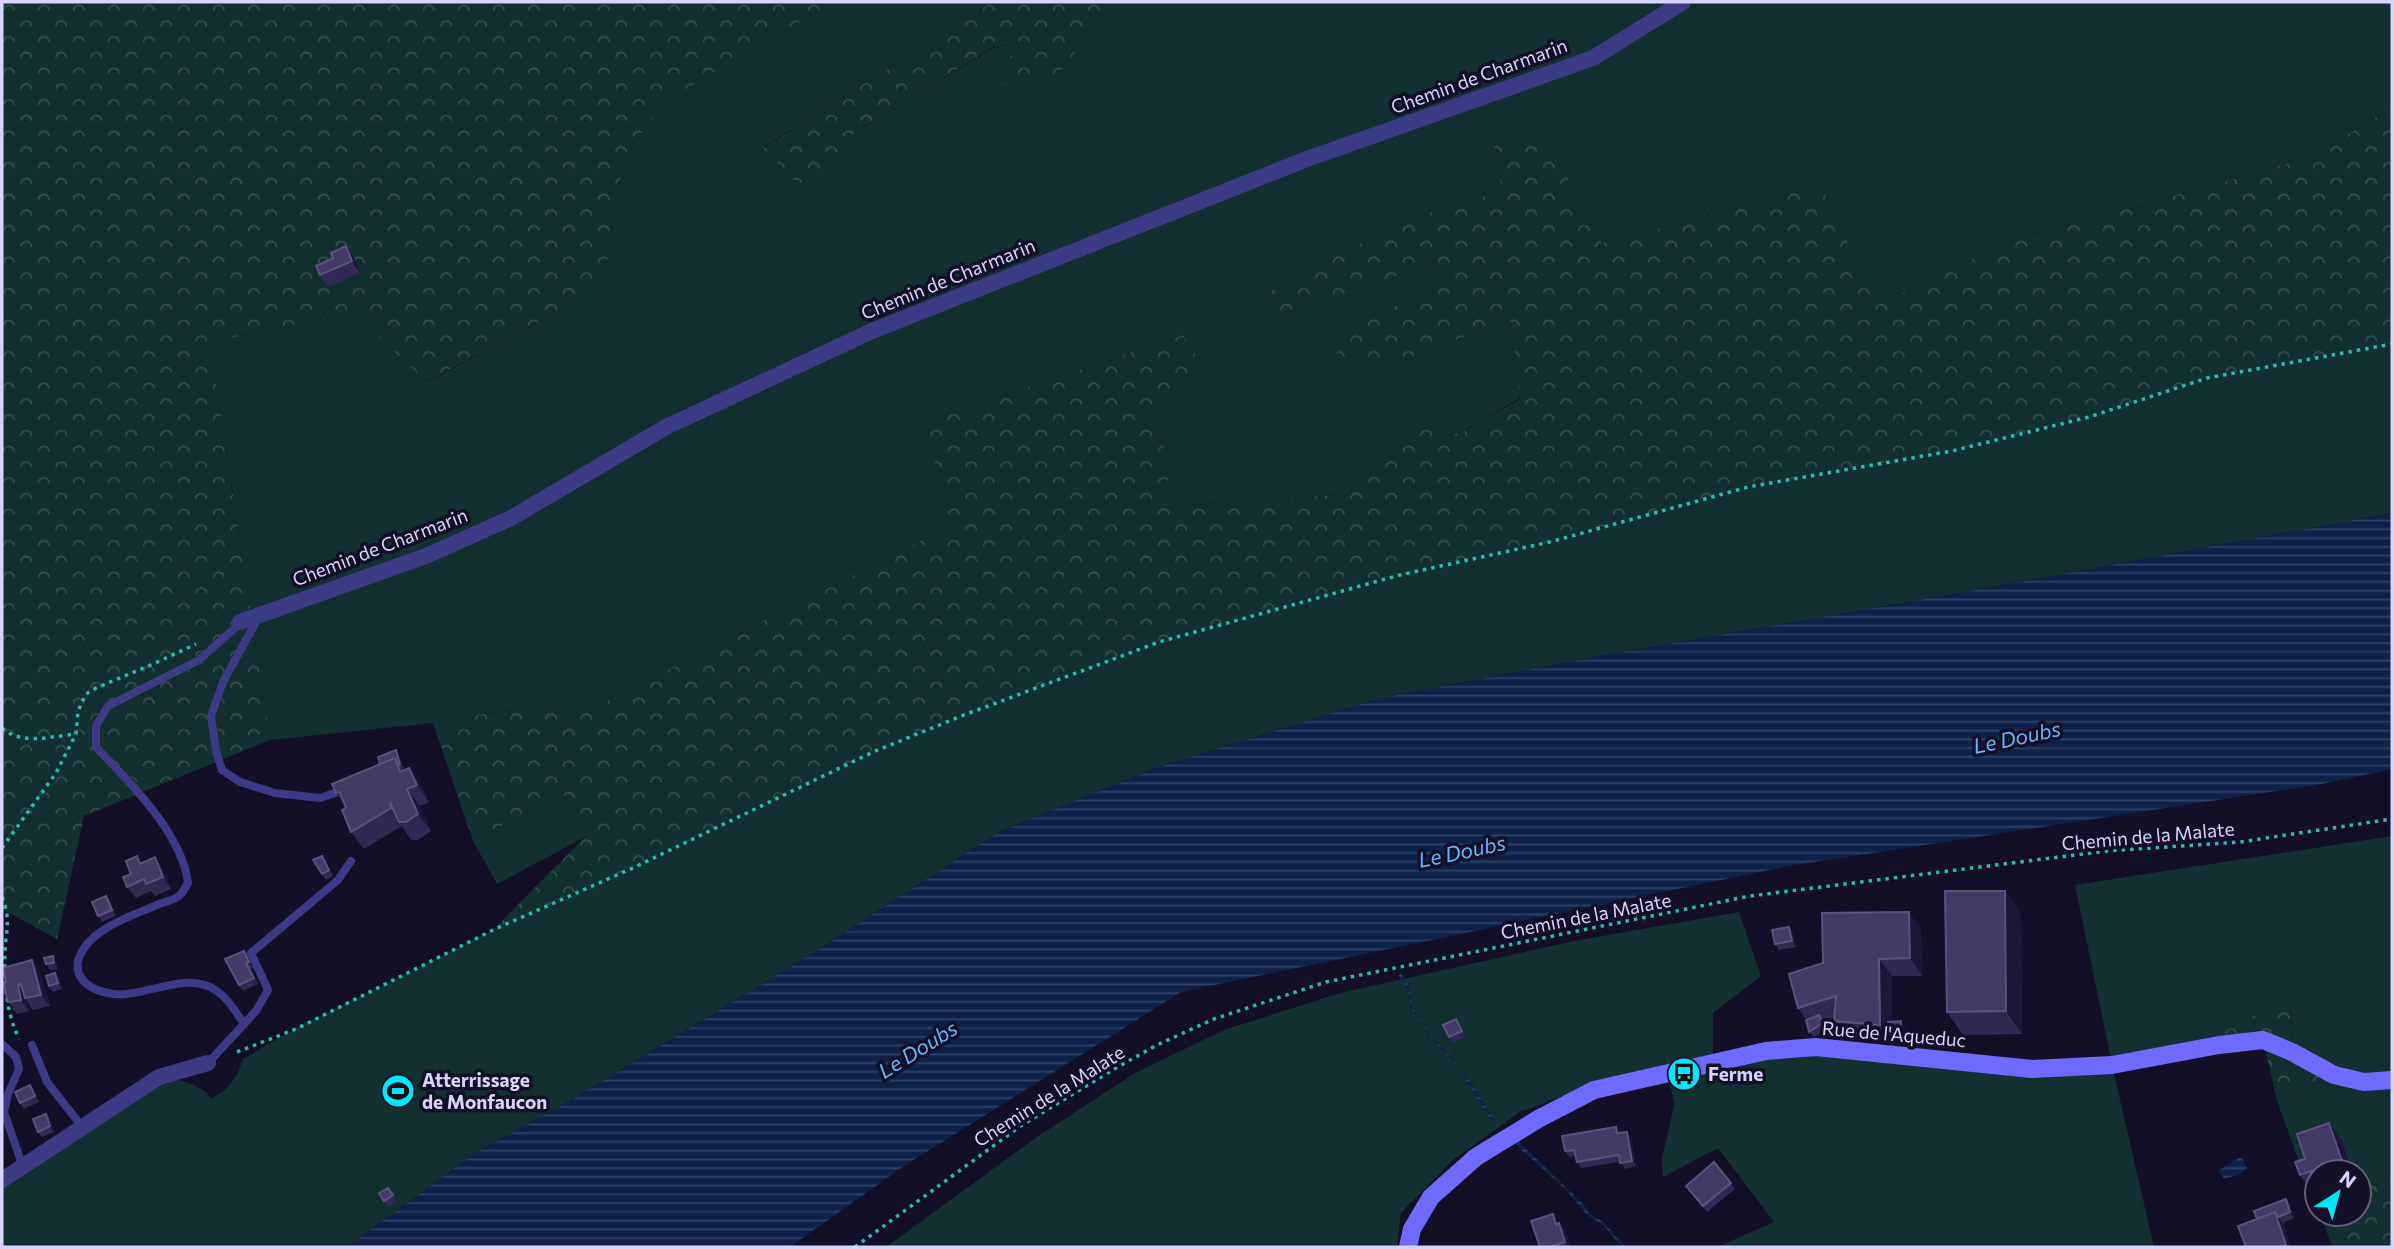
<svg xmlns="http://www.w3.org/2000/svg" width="2394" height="1249" font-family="Commissioner,sans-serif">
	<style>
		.grass { fill: #12302f }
		.forest { fill: url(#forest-crowns) }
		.water { fill: url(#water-rules) }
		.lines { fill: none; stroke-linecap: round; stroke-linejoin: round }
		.path { stroke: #2fb8b0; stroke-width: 3.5; stroke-dasharray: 3.5 5; stroke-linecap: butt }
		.lane { stroke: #3d3a85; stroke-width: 8 }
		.street { stroke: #3d3a85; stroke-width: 16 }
		.secondary { stroke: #6f6bff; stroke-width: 18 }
		.wall { fill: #312854 }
		.shaded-wall { fill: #1d163a }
		.building { fill: #433a66; stroke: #5a527e; stroke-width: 2 }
		.labels { text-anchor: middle; stroke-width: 7; stroke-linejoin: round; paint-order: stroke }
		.street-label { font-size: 19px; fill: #d9d4ff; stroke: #130f26 }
		.poi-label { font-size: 19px; font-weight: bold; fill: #d9d4ff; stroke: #130f26; text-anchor: start }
		.water-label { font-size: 21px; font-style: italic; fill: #62b6ff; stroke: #130f26 }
	</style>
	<defs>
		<pattern id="forest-crowns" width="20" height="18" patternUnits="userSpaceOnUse" patternTransform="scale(1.75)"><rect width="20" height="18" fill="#12302f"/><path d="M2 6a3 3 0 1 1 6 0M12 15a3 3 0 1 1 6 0" fill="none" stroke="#344d4e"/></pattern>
		<pattern id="water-rules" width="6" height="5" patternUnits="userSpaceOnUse" patternTransform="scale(1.75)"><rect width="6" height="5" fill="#0c2248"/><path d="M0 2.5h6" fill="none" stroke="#2f4163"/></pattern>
	</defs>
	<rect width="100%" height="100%" fill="#130f26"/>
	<path class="grass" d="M833,2H992L764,147L839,168L854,133L993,48L1021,41L993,85L1105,15L1102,2H2392V108L2310,157L2000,245L1878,306L1821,186L1602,243L1549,143L1492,137L1502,191L1410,218L1268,292L1272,317L1369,290L1431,259L1451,283L1346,326L1373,372L1510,320L1520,398L1459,434L1409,420L1348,494L1163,507L1172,456L1140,418L1202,364L1183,335L926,422L951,526L585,713L554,701L433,723L270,740L210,342L355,314L427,382L603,288L623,161L661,103Z
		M2392,344V513L1993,587L1600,656L1377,699L1156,768L999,832L815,952L575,1098L474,1154L347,1247H2V1177L159,1077C175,1078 202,1084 211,1098C230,1089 236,1079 243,1059L296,1028L493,930L635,867L873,752L964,715L1159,642L1400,575L1550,542L1748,487L1952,451L2089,417L2207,378Z
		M563,793L587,836L497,884L473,841Z
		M2392,836V1179L2359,1187V1172H2317V1196L2312,1197L2277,1101L2333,1076L2292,1052L2290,1006L2223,1024L2219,1045L2112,1065L2154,1247H1717L1774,1222L1718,1148L1663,1177L1662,1159L1674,1105L1667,1066L1593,1085L1520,1112L1453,1160L1401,1213L1397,1247H886L1037,1137L1135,1073L1224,1030L1340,993L1574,941L1739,912L1761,976L1713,1013V1062L1766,1051L2032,1069L2112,1064L2075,885Z"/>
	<path class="forest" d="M2,2H833L661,104L623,161L603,288L426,382L355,314L210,342L270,740L84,816L57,939L2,909Z
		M992,2H1102L1106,14L1056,76L992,86L1020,41L992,48L854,133L839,168L798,184L763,148Z
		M2392,108V344L2207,378L2089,417L1952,451L1748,487L1550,542L1400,575L1159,642L964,715L873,752L635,867L493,930L586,836L563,793L473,841L433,723L554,701L585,712L950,526L925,422L1183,335L1202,364L1140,418L1172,456L1164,507L1348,494L1409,420L1459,434L1520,399L1510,320L1373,372L1335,357L1346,326L1450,283L1431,259L1369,290L1272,317L1268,292L1410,218L1502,191L1492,137L1549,143L1602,243L1821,186L1878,305L2000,245L2310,157Z
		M2290,1005L2292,1052L2334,1075L2277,1101L2263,1040L2219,1045L2223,1024Z
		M2392,1179V1247H2333L2319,1214H2359V1187Z"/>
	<path class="water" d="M2392,513V769L2322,784L1788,866L1181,992L904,1166L790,1247H347L474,1154L575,1098L815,952L999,832L1156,768L1377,699L1600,656L1993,587Z
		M1402,974L1410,990L1412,1007L1419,1018L1437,1043L1454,1059L1457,1067L1473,1085L1499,1127L1488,1116L1452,1059L1438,1047L1410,1007L1408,991L1398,975Z
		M1518,1141L1584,1205L1589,1213L1603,1222L1626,1247H1622L1603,1225L1588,1216L1566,1190L1515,1144Z
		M2241,1157L2247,1168L2238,1175L2224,1179L2219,1170Z"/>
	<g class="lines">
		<path class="path" d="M2,728C22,746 52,736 76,734
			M2,848L56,773L76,734L78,711L86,694L96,688L153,664L196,644
			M2,897C11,920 6,929 5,952C4,983 6,1011 19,1039
			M237,1052L296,1029L493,930L635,867L873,752L964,715L1159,642L1400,575L1550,542L1748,487L1952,451L2089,417L2207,378L2392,344
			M855,1247L1022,1125L1116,1068L1157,1045L1214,1019L1326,982L1750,896L2107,851L2240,842L2392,819"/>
		<path class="lane" d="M258,618L223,682L211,716L216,751L222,770L240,782L275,793L320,798L346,789
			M243,621L199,660L108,706L96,726V747C130,783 182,833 188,883C186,886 183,893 179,896C174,900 165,902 159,904C132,916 87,929 78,961C76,973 81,981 91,987C131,1010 175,969 212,988C227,996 235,1011 244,1024
			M2,1044L16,1057L19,1069L8,1094L4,1112L23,1167
			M32,1045L47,1082L83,1128
			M208,1063L256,1011L268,990L251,953L338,880L351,861"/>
		<path class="street" d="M240,622L426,556L511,518L666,427L872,331L1307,159L1593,58L1683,2
			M2,1180L159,1077L208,1063"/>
		<path class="secondary" d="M1408,1247L1412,1229L1431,1197L1476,1157L1540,1118L1594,1090L1766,1051L1816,1047L2032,1069L2112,1065L2219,1045L2263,1040L2292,1052L2334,1075L2364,1082L2392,1080"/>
	</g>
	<path class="wall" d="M354,258L360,273L328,287L320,275Z
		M400,756L404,770L421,785L429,802L420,806L431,831L418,840H411L402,826L364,849L351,832L346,808L336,793Z
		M322,856L333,876L326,880L322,874Z
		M142,863L163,869L171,889L155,896L151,891L136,898L127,887L131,874Z
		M111,902L116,916L102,922L98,916Z
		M2021,913L2022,1034L1963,1035L1947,1012Z
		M1921,929L1922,976H1892V1021L1905,1027V1042L1846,1038L1834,1021V1018L1823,1021L1827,1029L1814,1037L1809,1032L1806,1020L1798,1008Z
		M1793,933L1796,947L1779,950L1775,944Z
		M244,951L253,968L250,969L258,984L243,991L239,985Z
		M57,962L58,969L50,970L46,964Z
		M40,972L50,1006L33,1010L27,1001L29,1011L17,1014L8,1002L3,983Z
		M59,979L62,989L53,992L49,986Z
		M1456,1019L1466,1037L1453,1043L1449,1037Z
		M30,1085L39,1102L24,1109L20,1103Z
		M46,1114L50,1120L54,1132L42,1137L38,1132Z
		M2329,1123L2342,1140L2352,1172H2317V1191L2312,1192L2300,1175L2305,1159Z
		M1627,1132L1631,1138L1636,1166L1625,1169L1620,1162L1581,1168L1577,1162L1575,1156L1569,1157L1565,1151L1620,1133Z
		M1731,1183L1735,1189L1707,1212L1686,1186Z
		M388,1188L397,1201L388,1207L379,1193Z
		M2286,1199L2290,1205L2294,1218L2283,1223L2291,1247H2246L2257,1219Z
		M1553,1214L1567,1235L1571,1247H1540Z"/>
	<path class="shaded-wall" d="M346,246L354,258L360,273L352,261Z
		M396,750L400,756L405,770L400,764Z
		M409,768L421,785L429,802L417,785Z
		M407,789L420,806L431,831L418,814Z
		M155,857L163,869L171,889L163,877Z
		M2005,891L2021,913L2022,1034L2006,1011Z
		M106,896L111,902L116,916L112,910Z
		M1909,912L1921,929L1922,976L1910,958Z
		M1789,927L1793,933L1796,947L1792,941Z
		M53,956L57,962L58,969L54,963Z
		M1879,959L1892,976V1036H1888L1880,1025Z
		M32,960L40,972L50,1006L41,995Z
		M55,973L59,979L62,989L58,983Z
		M18,985L26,996L25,998L27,1001L29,1011L21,1000Z
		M1901,1021L1905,1027V1042L1901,1037Z
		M46,1114L50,1120L54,1132L50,1126Z
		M2329,1123L2342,1140L2352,1172H2350L2342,1161Z
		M1627,1132L1631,1138L1636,1166L1632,1161Z
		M2286,1199L2290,1205L2294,1218L2290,1212Z
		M2275,1212L2283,1224L2291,1247H2288L2286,1245Z
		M1553,1214L1567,1235L1571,1247H1569L1565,1242L1556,1225Z"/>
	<path class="building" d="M346,246L352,261L320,275L316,266L333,258L331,253Z
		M396,750L400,764L399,765L395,758L380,764L378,757Z
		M395,758L400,772L409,768L417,785L407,789L418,814L406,822H399L390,802L391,808L351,832L342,810L346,808L340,792L336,793L332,784Z
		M137,856L140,864L155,857L163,877L146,884L144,879L127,887L123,877L131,874L126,861Z
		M322,856L329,870L322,874L313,860Z
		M1945,891H2005L2006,1011L1947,1012Z
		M106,896L112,910L98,916L92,902Z
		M1909,912L1910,958L1879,959L1880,1025L1834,1021L1836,996L1798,1008L1789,974L1823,963L1822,913Z
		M1789,927L1792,941L1775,944L1772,930Z
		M244,951L249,962L246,963L254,978L239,985L225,959Z
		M53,956L54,963L46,964L44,958Z
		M32,960L41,995L25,998L21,984L18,985L21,1000L8,1002L3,983L6,982L3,968Z
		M55,973L58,983L49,986L46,976Z
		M1819,1015L1823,1023L1809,1032L1806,1020Z
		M1456,1019L1462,1031L1449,1037L1443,1025Z
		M1901,1021V1037L1888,1036V1022Z
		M30,1085L35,1096L20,1103L15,1092Z
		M46,1114L50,1126L38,1132L33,1119Z
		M2329,1123L2342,1161L2300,1175L2295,1162L2305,1159L2297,1134Z
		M1616,1127L1617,1133L1627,1132L1632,1161L1620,1163L1619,1155L1577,1162L1574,1150L1565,1151L1562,1136Z
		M1714,1162L1731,1183L1703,1206L1686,1186Z
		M388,1188L393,1195L384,1201L379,1193Z
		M2286,1199L2290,1212L2278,1217L2275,1212L2257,1219L2254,1211Z
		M2275,1212L2286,1245L2280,1247H2246L2238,1226Z
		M1553,1214L1556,1225L1559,1223L1565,1242L1549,1247H1540L1531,1221Z"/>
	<defs>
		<symbol id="bus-disc" viewBox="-11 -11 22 22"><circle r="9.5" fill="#00e5ff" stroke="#130f26"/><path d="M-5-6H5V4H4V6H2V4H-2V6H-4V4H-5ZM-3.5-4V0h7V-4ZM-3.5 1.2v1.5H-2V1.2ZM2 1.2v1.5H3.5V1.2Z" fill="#111"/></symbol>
		<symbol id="stadium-disc" viewBox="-11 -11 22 22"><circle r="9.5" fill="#00e5ff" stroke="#130f26"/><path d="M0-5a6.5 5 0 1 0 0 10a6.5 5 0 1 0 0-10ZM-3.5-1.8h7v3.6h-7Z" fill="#111"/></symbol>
	</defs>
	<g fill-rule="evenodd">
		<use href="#bus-disc" x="1665" y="1055" width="38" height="38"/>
		<use href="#stadium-disc" x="379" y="1072" width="38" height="38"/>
	</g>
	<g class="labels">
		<g class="street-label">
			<text transform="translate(1479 76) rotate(-20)" y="7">Chemin de Charmarin</text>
			<text transform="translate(948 279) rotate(-22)" y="7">Chemin de Charmarin</text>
			<text transform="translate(380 547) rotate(-21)" y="7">Chemin de Charmarin</text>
			<text transform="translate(2148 836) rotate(-5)" y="7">Chemin de la Malate</text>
			<text transform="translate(1586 916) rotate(-11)" y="7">Chemin de la Malate</text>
			<text transform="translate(1894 1034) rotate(5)" y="7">Rue de l'Aqueduc</text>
			<text transform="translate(1049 1096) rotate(-32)" y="7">Chemin de la Malate</text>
		</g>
		<g class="poi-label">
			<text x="1708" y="1081">Ferme</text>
			<text x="422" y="1087">Atterrissage<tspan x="422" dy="22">de Monfaucon</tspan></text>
		</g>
		<g class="water-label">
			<text transform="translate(2017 738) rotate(-12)" y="7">Le Doubs</text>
			<text transform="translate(1462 852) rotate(-12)" y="7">Le Doubs</text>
			<text transform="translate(918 1050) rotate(-32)" y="7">Le Doubs</text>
		</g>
	</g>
	<rect width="2394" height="1249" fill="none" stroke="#d9d4ff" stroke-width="7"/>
	<g transform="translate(2338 1193) rotate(36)"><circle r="33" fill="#130f26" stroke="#625e7d" stroke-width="2"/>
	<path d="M0-5L12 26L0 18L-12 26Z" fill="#00e5ff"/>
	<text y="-10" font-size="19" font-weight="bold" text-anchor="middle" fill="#d9d4ff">N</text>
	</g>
</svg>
